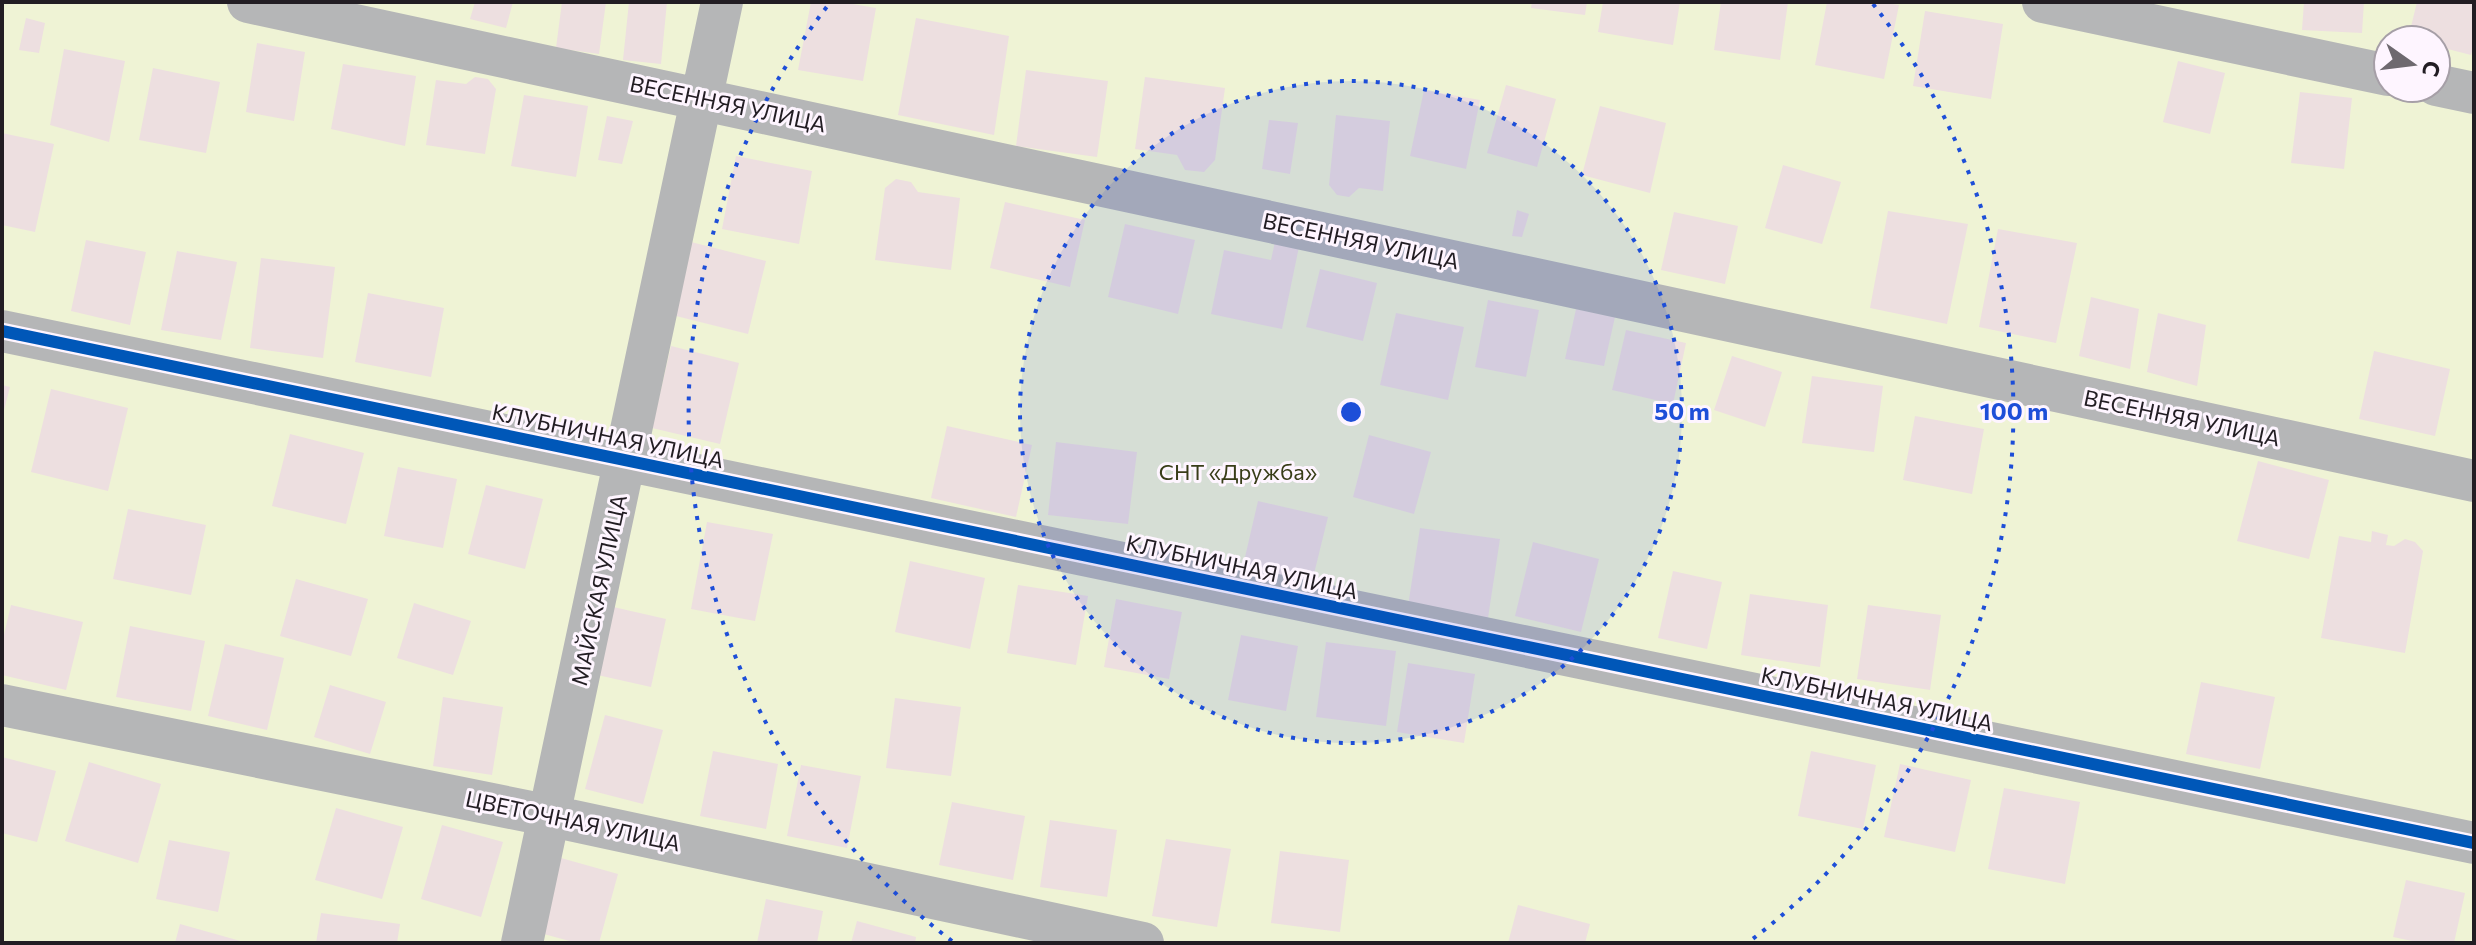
<svg xmlns="http://www.w3.org/2000/svg" width="2476" height="945" font-family="Commissioner,sans-serif">
	<style>
		.green { fill: #eff3d5; fill-rule: evenodd }
		.building { fill: #eddfe0 }
		.lines { fill: none; stroke-linecap: round; stroke-linejoin: round }
		.street { stroke: #b5b6b7; stroke-width: 42 }
		.cycleway-casing { stroke: #fef5ff; stroke-width: 17 }
		.cycleway { stroke: #0057b8; stroke-width: 12 }
		.ring { fill: none; stroke: #1d4ed8; stroke-width: 4; stroke-dasharray: 4 8 }
		.labels { text-anchor: middle; stroke-width: 6; stroke-linejoin: round; paint-order: stroke }
		.street-label { font-size: 22px; fill: #221d23; stroke: #fef5ff }
		.park-label { font-size: 22px; fill: #383d18; stroke: #fef5ff }
		.centre { fill: #1d4ed8; stroke: #fef5ff; stroke-width: 4 }
		.ring-label { font-size: 24px; text-anchor: middle; font-weight: bold; fill: #1d4ed8; stroke: #fef5ff; stroke-width: 6; stroke-linejoin: round; paint-order: stroke }
	</style>
	<rect width="100%" height="100%" fill="#fcf7fd"/>
	<path class="green" d="M2,2H2474V943H2ZM2388,40H2436V88H2388Z"/>
	<path class="building" d="M475,2H513L506,28L470,19Z
		M562,2H606L599,54L556,48Z
		M629,2H667L661,64L623,60Z
		M811,2H841L876,8L863,81L798,70Z
		M1532,2H1587L1585,15L1531,8Z
		M1603,2H1680L1673,45L1598,32Z
		M1721,2H1788L1780,60L1714,50Z
		M1827,2H1880L1899,5L1884,79L1815,65Z
		M2304,2H2364L2362,33L2302,30Z
		M2417,2H2474V45L2471,55L2436,46V40L2408,39Z
		M1925,11L2003,24L1991,99L1913,86Z
		M26,18L45,23L39,53L19,50Z
		M916,18L1009,36L994,135L898,115Z
		M257,43L305,52L294,121L246,112Z
		M64,49L125,61L109,142L50,125Z
		M2178,61L2225,73L2210,134L2163,122Z
		M343,64L416,76L405,146L331,129Z
		M153,68L220,82L206,153L139,140Z
		M1026,70L1108,81L1097,157L1016,146Z
		M475,77L488,79L496,89L485,154L426,145L436,80L466,84Z
		M1145,77L1225,88L1215,160L1204,172L1185,170L1177,155L1135,149Z
		M1506,85L1556,99L1537,167L1487,153Z
		M1424,90L1480,100L1466,169L1410,156Z
		M2300,92L2352,98L2344,169L2291,163Z
		M524,95L588,106L576,177L511,166Z
		M1600,106L1666,123L1650,193L1582,175Z
		M1336,115L1390,121L1383,191L1359,188L1349,197L1337,195L1329,185Z
		M607,116L633,121L622,164L598,160Z
		M1269,120L1298,123L1290,174L1262,169Z
		M2,133L54,144L35,232L2,225Z
		M736,156L812,171L799,244L722,229Z
		M1783,165L1841,182L1822,244L1765,228Z
		M896,179L911,182L918,192L960,198L951,270L875,260L885,188Z
		M1005,202L1085,220L1070,287L990,268Z
		M1517,210L1529,214L1522,237L1512,236Z
		M1888,211L1968,224L1947,324L1870,308Z
		M1674,212L1738,226L1725,284L1661,270Z
		M1125,224L1195,240L1178,314L1108,297Z
		M1998,229L2077,243L2056,343L1979,327Z
		M1276,237L1300,242L1282,329L1211,314L1224,250L1271,260Z
		M86,240L146,252L130,325L71,311Z
		M691,242L766,261L748,334L672,315Z
		M177,251L237,262L221,340L161,330Z
		M261,258L335,267L323,358L250,348Z
		M1320,269L1377,283L1363,341L1306,327Z
		M368,293L444,308L431,377L355,362Z
		M2091,297L2139,309L2130,369L2079,356Z
		M1488,300L1539,310L1526,377L1475,367Z
		M1576,309L1615,317L1604,366L1565,359Z
		M1396,313L1464,327L1448,400L1380,385Z
		M2158,313L2206,325L2197,386L2147,372Z
		M1626,330L1686,343L1673,404L1612,390Z
		M671,346L739,363L720,444L652,428Z
		M2374,351L2450,369L2435,436L2359,419Z
		M1732,356L1782,372L1765,427L1714,410Z
		M1812,376L1883,386L1874,452L1802,443Z
		M2,385L10,387L3,414H2Z
		M51,389L128,408L108,491L31,472Z
		M1915,416L1984,429L1972,494L1903,480Z
		M947,426L1032,445L1016,517L931,498Z
		M290,434L364,453L346,524L272,506Z
		M1369,435L1431,452L1414,514L1353,497Z
		M1056,442L1137,452L1128,524L1048,515Z
		M2258,461L2329,480L2309,559L2237,541Z
		M398,467L457,479L443,548L384,536Z
		M486,485L543,499L525,569L468,554Z
		M1258,501L1328,517L1311,586L1242,570Z
		M128,509L206,525L191,595L113,579Z
		M707,522L773,534L755,621L691,609Z
		M1420,528L1500,539L1488,618L1408,606Z
		M2372,531L2388,535L2386,545L2394,546L2405,539L2415,542L2423,551L2405,653L2321,638L2339,536L2371,542Z
		M1533,542L1599,559L1581,632L1515,616Z
		M910,561L985,578L970,649L895,632Z
		M1673,571L1722,582L1707,649L1658,638Z
		M296,579L368,599L351,656L280,636Z
		M1018,585L1088,596L1076,665L1007,653Z
		M1750,594L1828,605L1820,667L1741,655Z
		M1116,599L1182,612L1169,679L1104,667Z
		M414,603L471,621L453,675L397,658Z
		M11,605L83,622L66,690L2,675V643Z
		M1868,605L1941,615L1930,690L1857,679Z
		M609,606L666,619L651,687L593,674Z
		M130,626L205,641L191,711L116,697Z
		M1241,635L1298,646L1286,711L1228,700Z
		M1326,642L1396,651L1386,726L1316,717Z
		M225,644L284,658L267,730L208,716Z
		M1408,663L1475,674L1464,743L1397,732Z
		M2201,682L2275,697L2260,769L2186,754Z
		M330,685L386,702L370,754L314,737Z
		M443,697L503,707L492,775L433,766Z
		M895,698L961,707L951,776L886,768Z
		M605,715L663,730L643,804L585,789Z
		M713,751L778,764L766,829L700,816Z
		M1811,751L1876,765L1863,829L1798,816Z
		M2,757L56,771L37,842L2,833Z
		M89,762L161,784L138,863L65,841Z
		M1900,764L1971,780L1955,852L1884,837Z
		M801,765L861,776L847,848L787,836Z
		M2004,788L2080,802L2065,884L1988,869Z
		M952,802L1025,816L1013,880L939,865Z
		M336,808L403,827L382,899L315,880Z
		M1050,820L1117,830L1107,897L1040,887Z
		M442,825L503,842L481,917L421,899Z
		M1166,839L1231,849L1217,927L1152,916Z
		M169,840L230,852L218,912L156,899Z
		M1280,851L1349,860L1340,932L1271,923Z
		M561,858L618,874L599,943H577L540,933Z
		M2406,880L2465,893L2454,943H2422L2393,937Z
		M766,899L823,911L817,943H757Z
		M1518,905L1590,924L1585,943H1508Z
		M321,913L400,924L397,943H316Z
		M857,921L916,937L915,943H851Z
		M180,924L244,942V943H175Z"/>
	<g class="lines">
		<path class="street" d="M248,2L2474,481
			M2043,2L2388,75
			M2436,85L2474,93
			M2,331L2474,843
			M2,705L551,816L1143,943
			M522,943L722,2"/>
		<defs>
			<path id="cycleway" d="M2,331L2474,843"/>
		</defs>
		<use href="#cycleway" class="cycleway-casing"/>
		<use href="#cycleway" class="cycleway"/>
	</g>
	<circle cx="1351" cy="412" r="331" fill="#1d4ed8" fill-opacity=".12"/>
	<g class="ring">
		<circle cx="1351" cy="412" r="331"/>
		<path d="M952 941A663 663 0 0 1 829 4M1873 4A663 663 0 0 1 1750 941"/>
	</g>
	<g class="labels">
		<g class="street-label">
			<text transform="translate(728 104) rotate(12)" y="8">ВЕСЕННЯЯ УЛИЦА</text>
			<text transform="translate(1361 241) rotate(12)" y="8">ВЕСЕННЯЯ УЛИЦА</text>
			<text transform="translate(2182 418) rotate(12)" y="8">ВЕСЕННЯЯ УЛИЦА</text>
			<text transform="translate(608 436) rotate(12)" y="8">КЛУБНИЧНАЯ УЛИЦА</text>
			<text transform="translate(1242 567) rotate(12)" y="8">КЛУБНИЧНАЯ УЛИЦА</text>
			<text transform="translate(599 590) rotate(-78)" y="8">МАЙСКАЯ УЛИЦА</text>
			<text transform="translate(1877 699) rotate(12)" y="8">КЛУБНИЧНАЯ УЛИЦА</text>
			<text transform="translate(573 821) rotate(12)" y="8">ЦВЕТОЧНАЯ УЛИЦА</text>
		</g>
		<g class="park-label">
			<text x="1238" y="480">СНТ «Дружба»</text>
		</g>
	</g>
	<circle cx="1351" cy="412" r="12" class="centre"/>
	<g class="ring-label">
		<text x="1682" y="420">50 m</text>
		<text x="2014" y="420">100 m</text>
	</g>
	<rect width="2476" height="945" fill="none" stroke="#221d23" stroke-width="8"/>
	<g transform="translate(2412 64) rotate(104)"><circle r="38" fill="#fef5ff" stroke="#a69fa7" stroke-width="2"/>
	<path d="M0-6L14 30L0 20L-14 30Z" fill="#6e696f"/>
	<text y="-12" font-size="22" font-weight="bold" text-anchor="middle" fill="#221d23">С</text>
	</g>
</svg>
